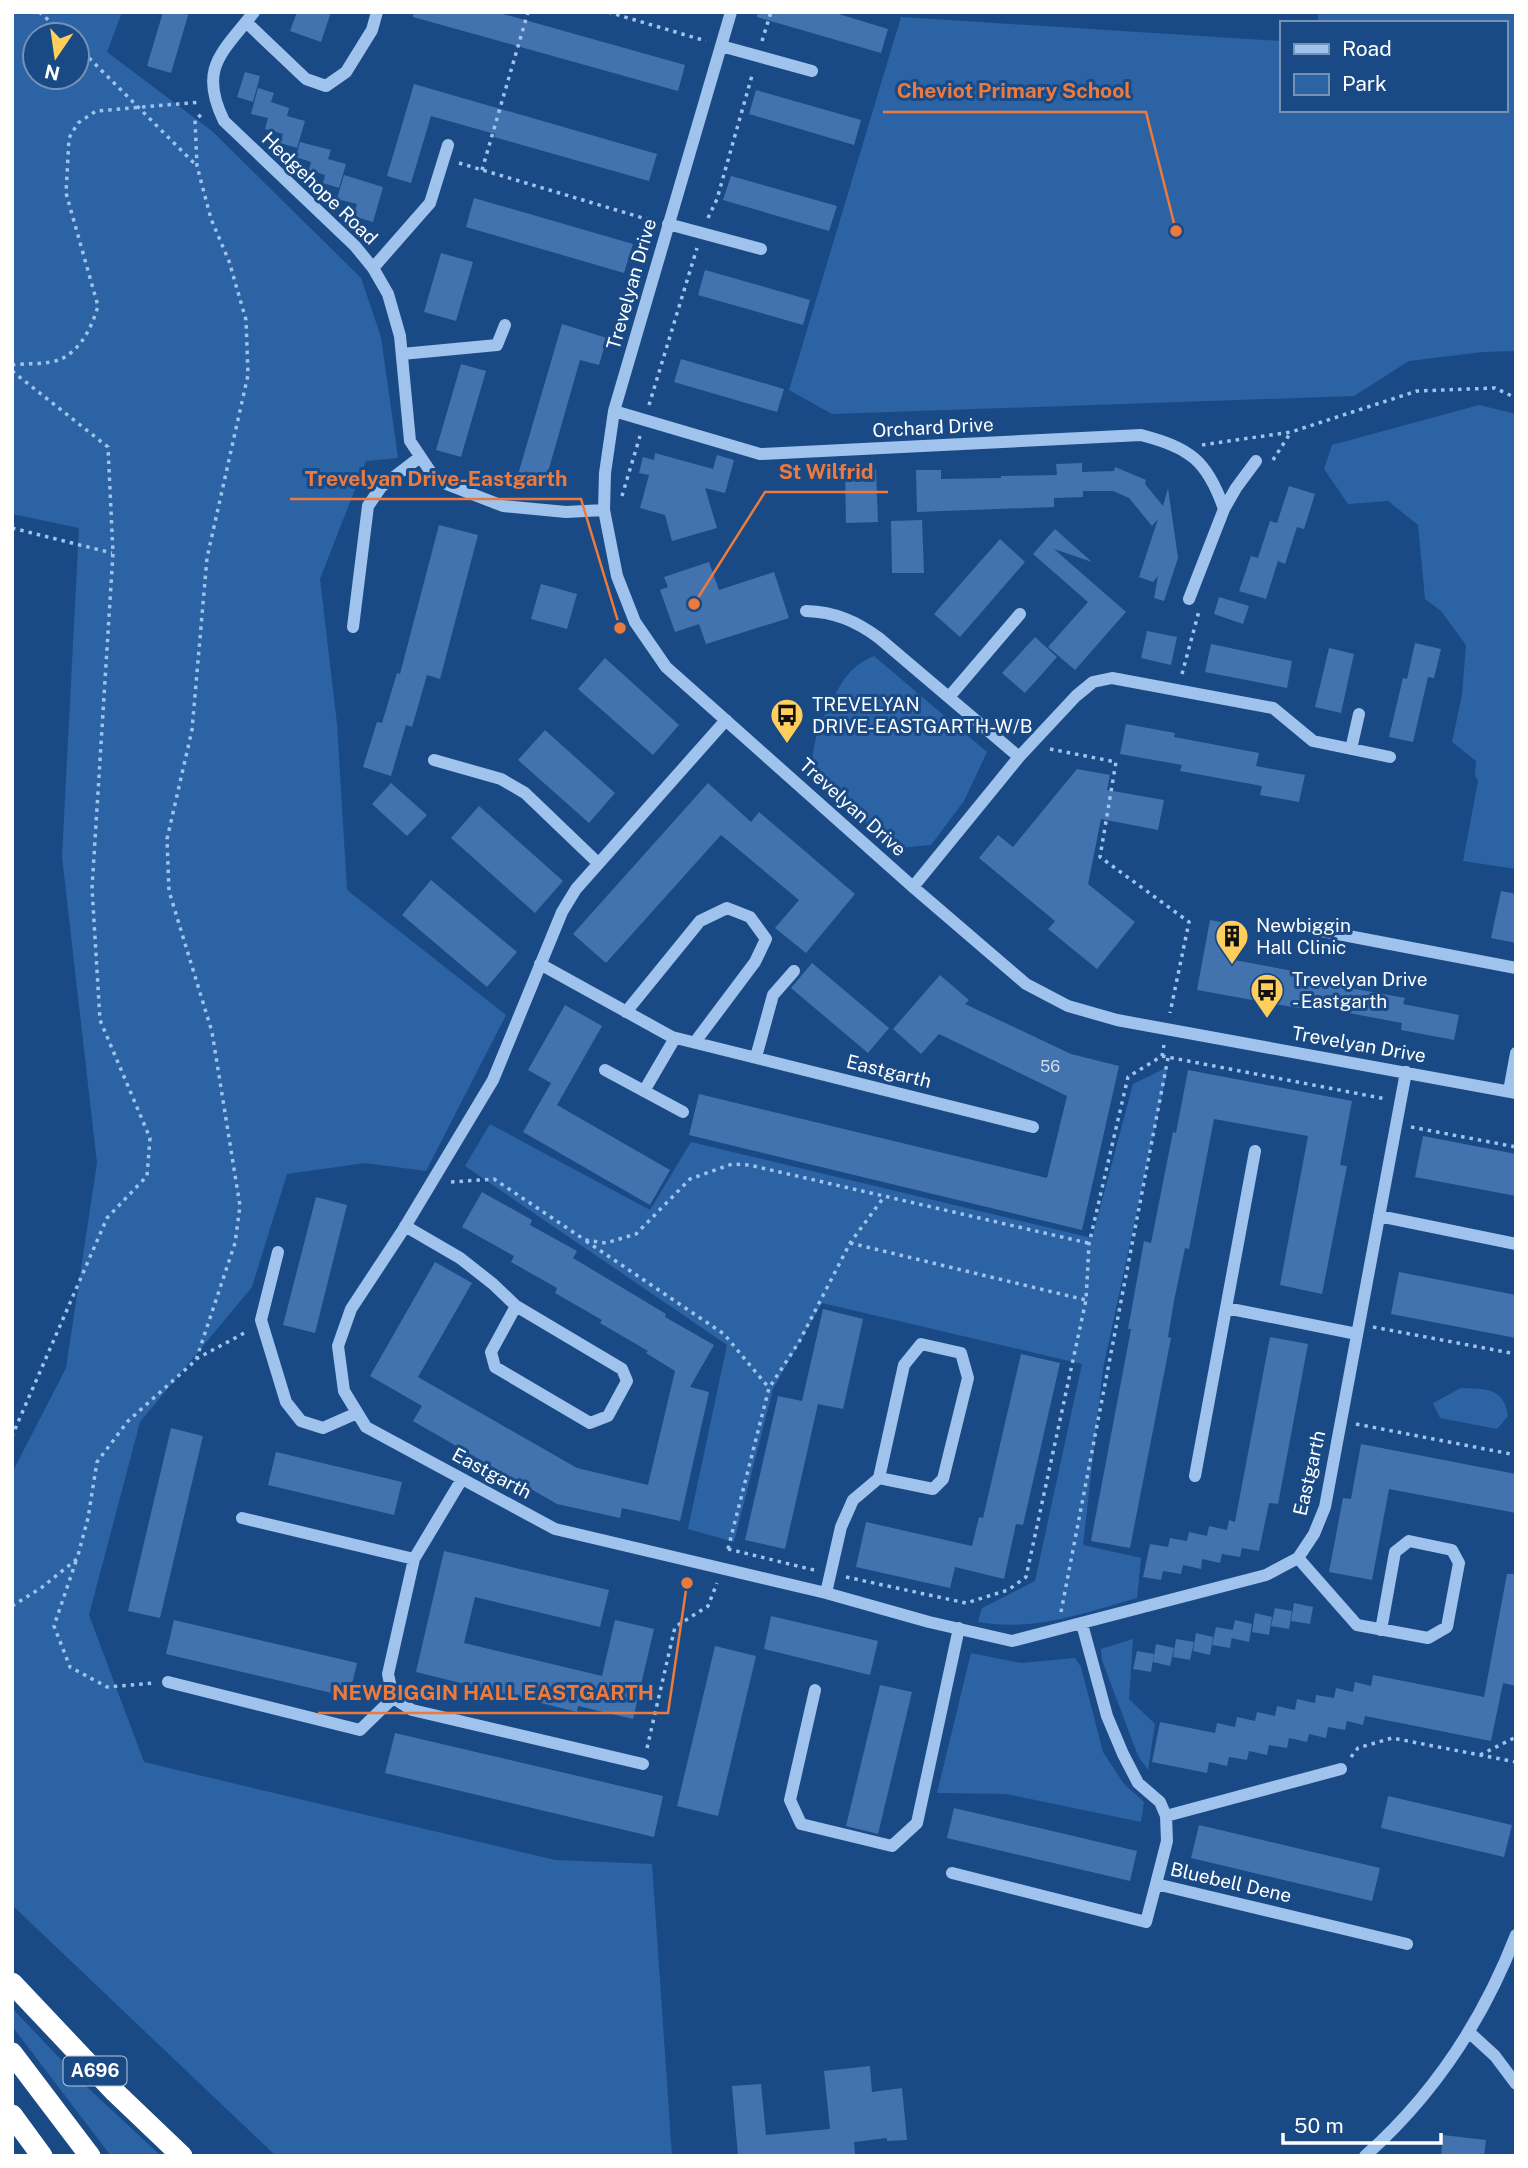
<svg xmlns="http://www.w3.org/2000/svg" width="1528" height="2168" font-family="'Public Sans',sans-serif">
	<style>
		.green { fill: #2c63a4; fill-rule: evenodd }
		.building { fill: #4273af }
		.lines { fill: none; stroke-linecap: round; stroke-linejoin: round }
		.path { stroke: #9fc3ec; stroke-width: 3.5; stroke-dasharray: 3.5 5; stroke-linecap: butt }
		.minor { stroke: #9fc3ec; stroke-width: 12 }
		.highway { stroke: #fff; stroke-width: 21 }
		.labels { text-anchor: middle; stroke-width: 6; stroke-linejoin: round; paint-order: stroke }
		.number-label { font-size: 16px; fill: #d0dceb }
		.shield { fill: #194a85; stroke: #bac9da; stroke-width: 2 }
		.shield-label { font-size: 18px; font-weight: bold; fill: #fff }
		.street-label { font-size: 19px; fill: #fff; stroke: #194a85 }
		.poi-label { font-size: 19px; fill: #fff; stroke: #194a85; text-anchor: start }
		.leader { fill: none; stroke: #ed7a3d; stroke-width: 2.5 }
		.callout-dot { fill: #ed7a3d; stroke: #194a85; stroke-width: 2.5 }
		.callout-label { font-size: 21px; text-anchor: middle; font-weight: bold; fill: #ed7a3d; stroke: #194a85; stroke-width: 6; stroke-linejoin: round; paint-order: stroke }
	</style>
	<rect width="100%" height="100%" fill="#194a85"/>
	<path class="green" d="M12,12H122L107,52L212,131L361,278L381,337L398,458L366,461L320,579L337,724L347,890L506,1015L426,1171L365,1163L287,1174L252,1287L140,1422L89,1615L144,1762L555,1860L652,1864L672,2156H276L12,1905V1473L66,1368L97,1163L62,857L79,528L12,514ZM35,35H77V77H35Z
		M1318,12H1516V351L1483,352L1409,361L1354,396L832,414L789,390L901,17L1281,41V110H1505V23H1318Z
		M1479,405L1516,414V869L1463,861L1478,781L1475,775L1476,761L1452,742L1462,695L1466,645L1441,611L1425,599L1418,525L1388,501L1348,504L1324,469L1332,445Z
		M874,656L987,752L964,801L931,845L899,848C880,832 815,786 813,762C811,745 822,720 829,706C842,682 848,667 874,656Z
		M1168,1067L1103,1369L1083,1545L1141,1558L1137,1598C1083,1613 1035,1632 978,1622L982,1608L1035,1581L1082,1364L822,1303L773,1389L734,1542L688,1529L727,1345L465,1166L490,1124L650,1210L691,1142L1092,1238L1133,1084Z
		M1461,1388C1485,1389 1504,1387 1508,1416L1497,1429L1440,1418L1433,1403Z
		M1133,1639L1129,1699L1155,1724L1148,1770L1138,1756L1102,1660L1101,1649Z
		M971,1653L1021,1663L1075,1658L1081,1667L1103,1752L1124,1784L1144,1802L1141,1822L1006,1794L937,1793Z
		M12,2008L86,2086L161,2156H111L12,2026Z"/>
	<path class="building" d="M163,12H189L171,73L147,66Z
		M297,12H331L321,42L290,31Z
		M413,12H496L685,65L678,91L413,17Z
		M757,12H832L888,29L881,53L757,17Z
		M245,72L260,76L253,102L237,97Z
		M414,84L657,154L649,181L494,137L495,134L431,116L411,183L387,176Z
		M258,88L274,93L271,102L289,108L287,116L305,121L297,148L280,143L283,134L265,129L268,118L251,114Z
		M756,90L861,120L854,145L749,114Z
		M300,142L331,150L328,159L346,164L339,188L323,183L325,175L309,170L311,162L296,157Z
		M344,175L383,187L373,222L353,216L357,204L337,199Z
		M731,176L837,206L829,231L723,200Z
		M474,198L633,244L624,273L466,227Z
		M441,253L473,262L456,321L424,312Z
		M705,270L810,300L803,325L698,295Z
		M562,324L607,338L599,365L580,360L544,486L517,478Z
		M681,359L784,389L777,412L674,382Z
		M461,364L486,371L461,457L436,450Z
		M655,453L713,469L717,455L734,460L725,493L705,488L717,528L672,541L665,515L640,508L649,475L639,473L643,457L654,460Z
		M1082,463V472L1114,471L1115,467L1146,480L1145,484L1163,506L1168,488L1178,558L1164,601L1154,598L1158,576L1153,582L1139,577L1158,519L1152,526L1129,498L1113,491H1083V497L1054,498V507L917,512L916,470H941V479L1001,478V476L1057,475L1056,464Z
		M876,469L878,522L846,523L845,470Z
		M1289,486L1315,494L1304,529L1297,527L1285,564L1278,561L1266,599L1239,591L1251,556L1258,558L1270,521L1277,523Z
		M922,520L924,573H892L891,521Z
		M439,525L478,535L440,679L427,675L412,727L406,725L391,776L363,767L377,722L382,723L397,673L400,674Z
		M1055,529L1092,562L1054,549L1126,612L1075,670L1048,647L1088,602L1033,554Z
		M1000,539L1025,562L960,637L934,614Z
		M709,562L719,590L774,572L789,618L706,644L699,624L675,632L660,590L668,587L664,577Z
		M541,584L577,594L567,629L531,619Z
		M1219,597L1249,606L1243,624L1214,614Z
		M1147,631L1177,637L1171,665L1141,658Z
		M1035,637L1057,657L1025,693L1002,673Z
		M1415,643L1441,649L1434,678L1428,677L1413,742L1389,737L1403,678L1407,679Z
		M1211,644L1292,661L1287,688L1205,672Z
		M1329,648L1354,654L1341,713L1315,707Z
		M605,658L679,725L653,755L578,689Z
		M1126,724L1175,733L1174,737L1259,753L1256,766L1305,775L1299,802L1260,795L1262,786L1180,771L1182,765L1120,754Z
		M545,730L615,793L589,823L518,760Z
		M1077,769L1110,775L1107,790L1164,800L1158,830L1101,819L1088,884L1135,922L1097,969L1048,929L1055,921L979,858L998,835L1013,847Z
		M391,783L427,815L407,836L372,804Z
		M708,783L751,822L759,812L855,894L806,953L775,928L799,900L721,835L606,963L573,934Z
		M479,806L563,881L535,913L451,838Z
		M431,880L517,952L487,987L402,915Z
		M1501,891L1516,894V943L1491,938Z
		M1210,920L1236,925L1229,959L1352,982L1350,988L1405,998L1403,1004L1459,1015L1454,1040L1401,1030L1402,1023L1349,1013L1350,1007L1315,1001L1314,1011L1197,990Z
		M812,963L889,1028L868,1053L791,988Z
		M940,975L969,1000L965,1004L1071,1054L1119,1066L1082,1230L689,1135L699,1094L1047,1178L1067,1096L939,1034L921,1054L893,1029Z
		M565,1005L602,1026L557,1105L670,1170L650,1205L523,1132L551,1083L528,1070Z
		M1188,1070L1352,1101L1340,1165L1347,1166L1322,1294L1280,1285L1308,1136L1214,1119L1189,1249L1185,1248L1174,1301L1168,1337L1171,1338L1130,1548L1091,1541L1131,1329H1128L1144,1241L1151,1243L1173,1132L1176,1133Z
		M1423,1136L1516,1154V1196L1415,1177Z
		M482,1192L532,1220L530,1225L577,1251L573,1258L666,1314L665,1317L714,1345L690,1387L709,1392L680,1521L622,1508L620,1518L557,1504L413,1421L422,1406L370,1376L435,1262L472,1283L418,1377L577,1468L648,1485L675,1371L646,1353L648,1351L600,1323L602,1320L555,1293L557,1288L511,1262L514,1256L462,1227Z
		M316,1197L347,1205L315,1333L283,1325Z
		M1399,1272L1516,1295V1338L1391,1314Z
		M823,1309L863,1319L843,1409L818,1404L785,1549L745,1540L778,1396L802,1401Z
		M1270,1337L1308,1344L1278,1504L1269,1503L1259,1551L1242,1548L1240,1557L1222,1554L1220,1563L1202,1559L1201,1569L1183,1565L1181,1574L1163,1571L1161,1580L1143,1577L1150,1544L1168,1547L1170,1538L1187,1541L1189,1532L1207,1536L1209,1526L1227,1530L1229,1520L1235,1522Z
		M1021,1354L1060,1363L1023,1525L1016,1524L1004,1579L955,1567L950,1588L856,1567L866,1522L972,1546L979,1517L983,1518Z
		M171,1428L203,1436L160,1618L128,1611Z
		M1361,1444L1516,1474V1513L1389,1489L1372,1580L1329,1572L1343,1498L1351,1499Z
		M276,1452L402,1482L394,1515L268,1485Z
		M444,1551L609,1590L600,1627L475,1597L464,1643L602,1676L615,1620L654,1629L633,1719L578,1706L577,1712L416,1672Z
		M1507,1574H1516V1686L1503,1683L1491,1741L1365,1716L1363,1725L1347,1721L1345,1730L1328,1727L1326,1738L1309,1734L1307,1742L1289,1738L1287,1748L1269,1745L1267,1755L1249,1751L1247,1760L1229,1757L1227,1766L1209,1762L1207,1773L1152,1762L1160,1722L1215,1733L1217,1723L1235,1727L1237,1717L1255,1721L1257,1712L1275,1716L1277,1706L1295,1710L1297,1699L1315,1703L1316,1695L1334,1698L1336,1688L1353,1692L1355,1682L1371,1686L1373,1675L1484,1697Z
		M1294,1603L1313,1607L1310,1624L1291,1621Z
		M1275,1608L1292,1611L1289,1629L1271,1626Z
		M1255,1613L1272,1617L1269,1635L1252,1632Z
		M771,1616L878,1641L870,1675L764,1649Z
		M174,1620L357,1663L349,1697L166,1654Z
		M1235,1620L1252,1624L1249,1642L1231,1638Z
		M1216,1627L1233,1630L1230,1648L1212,1645Z
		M1196,1633L1213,1637L1210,1655L1193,1651Z
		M1176,1639L1194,1642L1190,1660L1173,1657Z
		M1156,1644L1174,1648L1170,1666L1153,1662Z
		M715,1646L756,1656L718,1816L677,1806Z
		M1137,1651L1154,1654L1151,1672L1133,1669Z
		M880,1685L912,1692L878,1834L846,1826Z
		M395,1733L663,1796L654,1837L385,1773Z
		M1388,1796L1512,1825L1504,1857L1381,1828Z
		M954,1808L1137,1851L1130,1881L947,1838Z
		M1199,1825L1380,1868L1372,1901L1191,1858Z
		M870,2066L872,2092L902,2088L907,2140L887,2141V2138L854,2142L855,2154L842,2156H738L732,2086L761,2084L766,2135L830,2129L824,2071Z
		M1443,2135L1486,2140L1484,2156H1441Z"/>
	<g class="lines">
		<path class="path" d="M39,12L66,35
			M608,12L706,41
			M762,41L771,12
			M77,46L197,166
			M459,163L653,221
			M482,170L528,12
			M708,218L717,199L753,72
			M12,365C27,363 48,365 61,359C82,349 92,326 98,306L66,193L69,138L78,123L96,111L201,102
			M12,371L108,447L113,553L92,888L100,1020L150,1138L147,1176L107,1218L12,1436
			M649,405L697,248
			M1202,445L1291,432L1417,391L1495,388L1516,398
			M1273,460L1291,432
			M622,496L640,436
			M12,528L112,553
			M1182,674L1199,611
			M1050,749L1116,762L1100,857L1189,922L1170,1013
			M1162,1056L1386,1099
			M1411,1127L1516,1147
			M451,1182L494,1179L585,1240L606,1243L636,1234L690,1179L732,1164L749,1165L1088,1243
			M586,1241L724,1334L769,1388
			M850,1243L1086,1300
			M1373,1327L1516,1354
			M196,1359L248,1331
			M1356,1424L1516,1455
			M728,1549L814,1570
			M728,1549L769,1388L799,1342L850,1243L884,1197
			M76,1561L54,1626L70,1667L107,1687L154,1683
			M846,1577L966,1603L1008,1590L1026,1577L1086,1300L1089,1244L1128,1077L1162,1056L1164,1045
			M12,1606L41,1588L77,1559L88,1518L97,1462L128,1421L196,1360L235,1243L240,1206L212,1032L169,891L167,839L192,730L207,558L248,375L246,320L229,261L211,219L197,166L195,120L203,113
			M1061,1612L1168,1058
			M647,1748L675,1627L708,1606L717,1583
			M1480,1755L1516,1737
			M1351,1757L1358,1748L1392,1738L1516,1762"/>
		<path class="minor" d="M254,12C222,53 198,68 224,121L355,246L373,268L388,294L400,336L410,441L436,480L503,506L566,512L604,510
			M731,12L614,411L605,473L604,510L617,576L635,622L666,667L913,887L1026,984L1068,1006L1117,1020L1516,1093
			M246,22L306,79L326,86L346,72L372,30L377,12
			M721,46L812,71
			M668,224L761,249
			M373,268L430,203L448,145
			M402,354L497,345L505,325
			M614,411L760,454L1141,435C1190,448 1207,460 1224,509
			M1189,599L1224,509L1236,488L1256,461
			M806,611C835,612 856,621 879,638L1019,757
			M353,627L368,506L381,487L420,457
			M949,697L1020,614
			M726,720L576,889L562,912L493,1080L403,1230L351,1309L338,1346L344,1391L366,1427L555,1529L826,1593L929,1622L1012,1641L1266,1575L1298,1558L1314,1534L1325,1507L1406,1072
			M1351,749L1359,714
			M434,760L501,779L525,793L598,863
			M913,887L1019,757L1076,696L1093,682L1112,678L1273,708L1313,741L1390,757
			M1317,930L1516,968
			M540,964L672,1037L1033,1127
			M626,1012L700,921L727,908L750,917L766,939L755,962L695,1042
			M756,1057L773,995L794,971
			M605,1070L683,1112
			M644,1091L675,1038
			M1509,1091L1516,1053
			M1379,1216L1516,1244
			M405,1226L460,1258L493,1284L516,1306L491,1352L495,1367L590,1423L608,1416L627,1381L622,1369L516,1306
			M278,1252L261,1320L286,1402L301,1421L323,1428L357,1413
			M1226,1308L1357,1334
			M921,1344L961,1353L968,1378L943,1479L933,1489L879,1478L904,1365Z
			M1195,1476L1255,1151
			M462,1479L414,1559L388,1674L393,1698L412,1710L643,1764
			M242,1518L414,1559
			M1298,1558L1357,1625L1428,1638L1447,1627L1459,1563L1452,1550L1409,1541L1395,1552L1381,1630
			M826,1593L841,1527L853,1500L879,1478
			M1082,1624L1107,1716L1123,1754L1138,1783L1160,1802L1166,1816L1167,1841L1156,1884
			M168,1682L360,1730L393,1698
			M815,1690L790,1800L801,1824L892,1846L917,1823L959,1628
			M1166,1816L1341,1769
			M952,1873L1146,1922L1156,1884L1407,1944
			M1470,2033L1495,2056L1516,2084
			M1365,2156C1434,2095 1483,2020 1516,1935"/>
		<path class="highway" d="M12,1983L115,2092L182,2156
			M12,2053L90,2156
			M12,2115L42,2156"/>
	</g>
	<defs>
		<symbol id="bus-pin" viewBox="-11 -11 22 30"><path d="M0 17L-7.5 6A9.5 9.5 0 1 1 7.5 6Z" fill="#ffce5b" stroke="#194a85"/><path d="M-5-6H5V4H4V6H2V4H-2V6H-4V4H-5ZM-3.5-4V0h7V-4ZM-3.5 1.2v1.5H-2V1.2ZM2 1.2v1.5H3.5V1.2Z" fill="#111"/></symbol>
		<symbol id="building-pin" viewBox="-11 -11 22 30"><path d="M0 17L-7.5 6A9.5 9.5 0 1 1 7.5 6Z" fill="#ffce5b" stroke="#194a85"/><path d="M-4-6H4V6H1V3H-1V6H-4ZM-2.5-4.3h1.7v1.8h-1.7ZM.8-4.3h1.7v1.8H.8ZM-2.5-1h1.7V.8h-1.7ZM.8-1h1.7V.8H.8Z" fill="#111"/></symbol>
	</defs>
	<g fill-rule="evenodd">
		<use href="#bus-pin" x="768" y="696" width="38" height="52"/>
		<use href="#building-pin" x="1213" y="917" width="38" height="52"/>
		<use href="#bus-pin" x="1248" y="971" width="38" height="52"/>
	</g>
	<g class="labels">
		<g class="number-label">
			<text x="1050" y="1072">56</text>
		</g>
		<rect class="shield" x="63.5" y="2056.5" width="63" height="29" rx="5"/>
		<g class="shield-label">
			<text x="95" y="2077">A696</text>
		</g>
		<g class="street-label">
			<text transform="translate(320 188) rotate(44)" y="7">Hedgehope Road</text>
			<text transform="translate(631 284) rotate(-74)" y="7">Trevelyan Drive</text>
			<text transform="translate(933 427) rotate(-3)" y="7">Orchard Drive</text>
			<text transform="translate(853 807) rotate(42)" y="7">Trevelyan Drive</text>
			<text transform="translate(1359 1044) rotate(10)" y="7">Trevelyan Drive</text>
			<text transform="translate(889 1071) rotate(14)" y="7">Eastgarth</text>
			<text transform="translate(492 1473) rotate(28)" y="7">Eastgarth</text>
			<text transform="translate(1309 1473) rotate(-77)" y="7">Eastgarth</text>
			<text transform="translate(1231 1882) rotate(13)" y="7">Bluebell Dene</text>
		</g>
		<g class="poi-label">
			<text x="812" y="711">TREVELYAN<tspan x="812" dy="22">DRIVE-EASTGARTH-W/B</tspan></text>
			<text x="1256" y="932">Newbiggin<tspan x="1256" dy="22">Hall Clinic</tspan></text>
			<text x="1292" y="986">Trevelyan Drive<tspan x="1292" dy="22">- Eastgarth</tspan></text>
		</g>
	</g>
	<path class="leader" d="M1176 231L1146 112H883M694 604L765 492H888M620 628L581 499H290M687 1583L668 1713H318"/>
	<g class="callout-dot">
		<circle cx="1176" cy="231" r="7"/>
		<circle cx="694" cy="604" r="7"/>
		<circle cx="620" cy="628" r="7"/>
		<circle cx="687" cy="1583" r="7"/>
	</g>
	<g class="callout-label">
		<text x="1014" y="98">Cheviot Primary School</text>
		<text x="826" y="479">St Wilfrid</text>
		<text x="436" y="486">Trevelyan Drive-Eastgarth</text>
		<text x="493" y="1700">NEWBIGGIN HALL EASTGARTH</text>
	</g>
	<rect width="1528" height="2168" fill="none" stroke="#ffffff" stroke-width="28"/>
	<rect x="1280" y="21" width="228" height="91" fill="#194a85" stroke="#7592b6" stroke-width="2"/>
	<rect x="1294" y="44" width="35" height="10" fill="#9fc3ec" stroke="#7592b6" stroke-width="2"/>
	<text x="1342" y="56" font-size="21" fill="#ffffff">Road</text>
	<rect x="1294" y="74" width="35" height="21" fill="#2c63a4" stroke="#7592b6" stroke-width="2"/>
	<text x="1342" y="91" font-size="21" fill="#ffffff">Park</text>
	<g transform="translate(56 56) rotate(193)"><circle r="33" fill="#194a85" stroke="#7592b6" stroke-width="2"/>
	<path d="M0-5L12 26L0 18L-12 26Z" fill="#ffce5b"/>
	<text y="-10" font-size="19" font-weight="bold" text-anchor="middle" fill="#ffffff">N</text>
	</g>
	<path d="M1283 2133v10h158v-10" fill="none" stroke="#ffffff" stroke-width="3.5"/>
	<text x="1294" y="2133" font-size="21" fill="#ffffff" stroke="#194a85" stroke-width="5" paint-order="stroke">50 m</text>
</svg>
